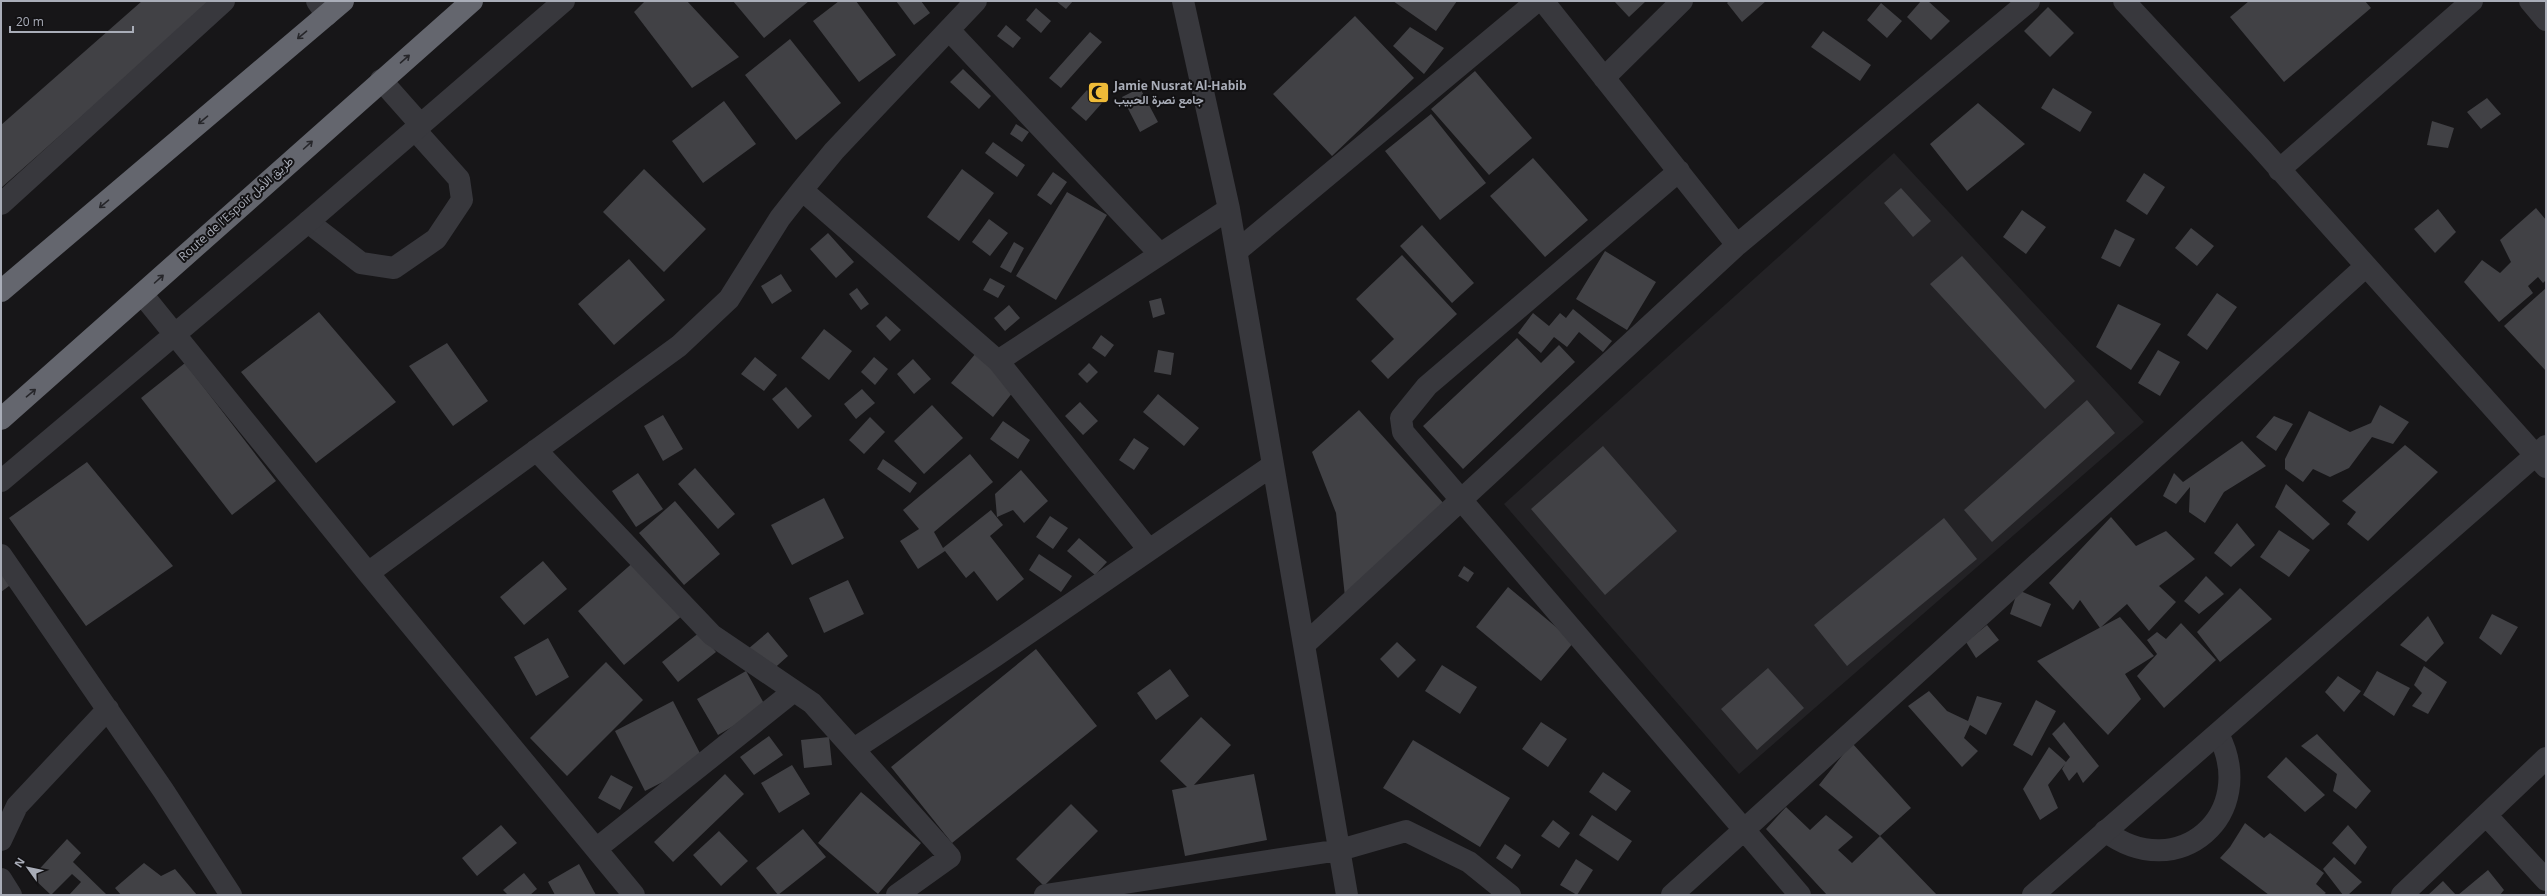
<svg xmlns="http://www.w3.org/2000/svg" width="2547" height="896" font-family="'Open Sans',Vazirmatn,sans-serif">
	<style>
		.built { fill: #232225 }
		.building { fill: #414145 }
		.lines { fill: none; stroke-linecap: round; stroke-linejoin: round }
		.lane { stroke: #38383d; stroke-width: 22 }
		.street { stroke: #38383d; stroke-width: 22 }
		.highway { stroke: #64666e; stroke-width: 22 }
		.oneway { stroke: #26262a }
		.labels { text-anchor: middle; stroke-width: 4; stroke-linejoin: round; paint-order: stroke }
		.poi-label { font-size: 12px; font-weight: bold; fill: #a9adb8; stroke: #121113; text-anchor: start }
		.street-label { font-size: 12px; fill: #a9adb8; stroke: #121113 }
	</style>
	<rect width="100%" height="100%" fill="#171618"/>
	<path class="built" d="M1894,153L2144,422L1739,774L1504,504Z"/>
	<path class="building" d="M142,1H212L1,188V125Z
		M645,1H687L739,57L692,88L634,12Z
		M733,1H809L764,38Z
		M839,1H856L896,55L859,82L813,21Z
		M896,1H921L930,13L914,25Z
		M1056,1H1073L1066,9Z
		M1393,1H1457L1436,31Z
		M1614,1H1646L1629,17Z
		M1729,1H1766L1742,22L1727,3Z
		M1921,1H1928L1950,21L1931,40L1907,17Z
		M2249,1H2365L2371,8L2284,82L2230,17Z
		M1881,3L1902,21L1887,38L1867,20Z
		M2048,7L2074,33L2050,57L2024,31Z
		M1036,8L1051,21L1041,33L1026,20Z
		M1355,16L1414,78L1332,156L1273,94Z
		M1006,25L1021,38L1013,48L997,36Z
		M1410,27L1444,48L1424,74L1393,46Z
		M1823,31L1871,65L1860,81L1811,47Z
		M1090,32L1102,42L1061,88L1049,78Z
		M790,39L841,103L796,140L745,75Z
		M963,69L991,96L979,109L950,82Z
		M1475,71L1532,138L1489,175L1431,109Z
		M1140,88L1158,122L1140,132L1122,97Z
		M2053,88L2092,112L2080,132L2041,108Z
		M1087,90L1102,103L1086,121L1071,108Z
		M2487,98L2501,114L2481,129L2467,112Z
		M724,101L756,144L703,183L672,141Z
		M1978,103L2025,144L1967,191L1930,144Z
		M1431,114L1486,183L1440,220L1385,151Z
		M2432,121L2454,128L2448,148L2427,145Z
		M1016,124L1029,132L1022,142L1010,134Z
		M993,142L1025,165L1017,177L985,153Z
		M1533,158L1588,220L1545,257L1490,196Z
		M644,169L706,229L664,272L603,212Z
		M962,169L994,193L959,241L927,217Z
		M1053,172L1067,182L1051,205L1037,195Z
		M2144,173L2165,187L2147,215L2126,201Z
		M1901,188L1931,221L1913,237L1884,203Z
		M1067,192L1107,215L1056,300L1016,276Z
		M2536,208L2546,220V280L2543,283L2538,277L2528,286L2533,293L2499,322L2464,282L2482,260L2500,273L2511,262L2500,240Z
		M2438,209L2456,232L2435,253L2414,229Z
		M2022,210L2046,227L2026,254L2003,237Z
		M989,219L1008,233L990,256L972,242Z
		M1422,225L1474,283L1452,303L1400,246Z
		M2191,228L2214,246L2197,266L2175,248Z
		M2115,229L2135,239L2120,267L2101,258Z
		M828,233L854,262L836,278L810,249Z
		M1014,242L1024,248L1011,273L1000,267Z
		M1605,251L1656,282L1627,330L1576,299Z
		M1402,255L1457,314L1388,379L1371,361L1394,339L1356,299Z
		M1962,256L2075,381L2045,409L1930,284Z
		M629,259L665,300L614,345L578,304Z
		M781,274L792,291L772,304L761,286Z
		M990,278L1005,286L998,298L983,290Z
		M857,288L869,304L861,310L849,294Z
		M2546,288V371L2504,326Z
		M2217,293L2237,307L2207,350L2187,335Z
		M1161,298L1165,314L1153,318L1149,301Z
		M2118,304L2161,324L2131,370L2096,347Z
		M1009,305L1020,318L1005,331L994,318Z
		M1573,309L1612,341L1603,352L1579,332L1567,347L1554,337L1541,353L1518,333L1533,313L1549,326L1560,313L1566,318Z
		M319,312L396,402L316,463L241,372Z
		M886,316L901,330L890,341L876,326Z
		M824,329L852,351L829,380L801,358Z
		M1101,335L1114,345L1105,357L1092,348Z
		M1517,338L1541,363L1559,345L1575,362L1463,469L1423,426Z
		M447,343L488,401L453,426L409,366Z
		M1158,350L1174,353L1171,375L1154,372Z
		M2158,350L2180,362L2160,396L2138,383Z
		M976,353L1017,387L993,417L951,383Z
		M755,357L777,375L764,391L741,374Z
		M874,357L888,369L875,385L861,372Z
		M913,359L931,379L914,394L897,374Z
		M185,363L276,481L232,515L141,398Z
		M1089,363L1098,372L1087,383L1078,374Z
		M786,387L812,416L798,429L772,399Z
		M862,389L875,403L856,419L844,404Z
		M1158,394L1199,428L1184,446L1143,412Z
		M2087,400L2115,433L1992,542L1964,510Z
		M1080,402L1098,421L1083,435L1065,416Z
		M932,405L963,438L924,474L894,441Z
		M2380,405L2409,422L2393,444L2372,437L2349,468L2330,477L2313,469L2303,482L2285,469V459L2309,411L2350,432L2371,423Z
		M1359,410L1446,506L1345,597L1336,513L1312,452Z
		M663,415L683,449L663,461L644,426Z
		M2274,416L2293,424L2276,451L2256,437Z
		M870,417L885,432L864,454L849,440Z
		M1003,421L1030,440L1018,459L990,439Z
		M1134,438L1149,448L1134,470L1119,460Z
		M2242,441L2266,466L2224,492L2205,523L2189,512L2190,487L2176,504L2163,496L2174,473L2183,482Z
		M2405,445L2438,472L2368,541L2347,524L2356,512L2342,501Z
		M1603,446L1677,531L1605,595L1531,509Z
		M970,454L993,482L934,532L943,548L991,510L1003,525L990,536L1024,579L997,601L974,571L966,578L945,551L918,569L900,541L919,529L903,510Z
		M883,459L917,483L910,493L877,469Z
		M87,462L173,566L86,626L9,518Z
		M695,468L735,514L718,529L678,484Z
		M1021,470L1048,501L1024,523L1013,510L997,517L995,494Z
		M638,473L663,509L636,527L612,491Z
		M2286,484L2330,524L2313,540L2275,507Z
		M824,498L844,538L792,565L771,525Z
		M675,501L720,554L684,585L639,533Z
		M1050,516L1068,528L1053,549L1036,537Z
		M2111,517L2136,546L2166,531L2195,559L2159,586L2176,602L2149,631L2127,604L2100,628L2080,600L2073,610L2049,583Z
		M1944,518L1977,559L1847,666L1814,625Z
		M2237,523L2255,545L2231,567L2214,553Z
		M2279,530L2310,550L2289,577L2260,557Z
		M1079,538L1107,562L1095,575L1067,551Z
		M1039,554L1072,576L1061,592L1029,570Z
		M636,560L683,615L624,665L578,611Z
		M543,561L567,589L524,625L500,597Z
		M1,566L13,583L1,592Z
		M1464,566L1474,573L1468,582L1458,576Z
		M2206,576L2224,594L2199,614L2184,601Z
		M848,580L864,614L824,633L809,598Z
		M1508,587L1574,642L1541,681L1476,627Z
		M2240,588L2272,619L2220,662L2197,632Z
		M2018,590L2051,604L2041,627L2010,614Z
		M2492,614L2518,627L2501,655L2479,638Z
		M2428,616L2444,643L2426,662L2400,645Z
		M2120,617L2154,656L2125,674L2141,699L2108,735L2037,661Z
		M2181,623L2216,660L2164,708L2137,676L2157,654L2147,640L2157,632L2166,639Z
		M1987,625L1999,640L1976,658L1966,642Z
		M700,632L716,652L678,682L662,662Z
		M768,632L788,656L769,673L748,649Z
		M548,638L569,677L536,696L514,657Z
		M1397,642L1416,660L1398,678L1380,659Z
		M1036,649L1097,726L952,843L891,767Z
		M606,662L643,700L567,776L530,738Z
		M1442,665L1477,687L1460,714L1425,691Z
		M2424,666L2447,682L2428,714L2412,706L2422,693L2414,685Z
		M1768,668L1804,708L1757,750L1721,709Z
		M1170,669L1189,696L1156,720L1137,693Z
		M746,671L766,707L718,735L697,699Z
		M2377,671L2410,688L2394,716L2363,695Z
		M2338,676L2361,691L2344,712L2325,692Z
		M1929,691L1947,711L1968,721L1977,696L2002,703L1986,735L1970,725L1964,738L1978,751L1962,767L1908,706Z
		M2036,700L2056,711L2032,756L2013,745Z
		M673,701L704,761L645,791L615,731Z
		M1201,717L1231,745L1194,785L1254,774L1267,840L1185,856L1172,790L1187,787L1160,761Z
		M1541,722L1567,739L1548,767L1522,749Z
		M2064,722L2099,766L2083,783L2077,772L2069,781L2062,769L2065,764L2048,785L2058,808L2040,820L2023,789L2049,747L2066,762L2070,757L2052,734Z
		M2317,734L2371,791L2356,809L2333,791L2337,774L2301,746Z
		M769,736L783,755L754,775L740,757Z
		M829,737L832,765L804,768L801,740Z
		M1413,740L1510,798L1480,847L1383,788Z
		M1852,743L1911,808L1880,836L1819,785Z
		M2286,757L2325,795L2305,812L2267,777Z
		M792,765L810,794L779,813L761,783Z
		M1603,772L1631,791L1616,811L1589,792Z
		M725,774L744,794L673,862L654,842Z
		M611,775L633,787L620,810L598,798Z
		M861,792L921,843L878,894L818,843Z
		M1071,804L1098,831L1044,886L1016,859Z
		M1786,807L1810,830L1826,815L1853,837L1838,850L1852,863L1880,836L1937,895H1827L1766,829Z
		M1592,815L1632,841L1618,861L1579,835Z
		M1553,820L1570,833L1559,848L1541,836Z
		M2245,823L2264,838L2270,833L2324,873L2316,884L2326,893L2323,895H2269L2220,858L2230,847Z
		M501,825L517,843L477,876L462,858Z
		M2348,825L2367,847L2355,865L2332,843Z
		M803,829L826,857L778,895L756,868Z
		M719,831L748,861L721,886L693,855Z
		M67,839L81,853L73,862L107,895H69L81,882L72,874L51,895L32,877Z
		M1505,844L1521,855L1512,869L1496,858Z
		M2334,857L2362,882L2348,895H2343L2323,869Z
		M1576,859L1593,870L1577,895L1560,885Z
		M144,863L161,876L175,869L197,895H121L115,888Z
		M579,864L596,895H555L548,882Z
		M2488,870L2504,890L2500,895H2458Z
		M524,873L537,889L530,895H508L503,890Z
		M2443,881L2456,895H2428Z"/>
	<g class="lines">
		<path class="lane" d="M308,222L361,263L394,268L436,239L462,200L459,179L416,131
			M2105,831C2178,886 2260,814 2218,734"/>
		<path class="street" d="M317,1L327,15
			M1183,1L1229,209L1347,895
			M1543,1L1737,245
			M2124,1L2259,146L2546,467
			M2530,1L2546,20
			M949,30L1160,254
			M1604,78L1682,1
			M381,80L420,124
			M2279,170L2472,1
			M1679,171L1427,386L1401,418L1403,432L1800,895
			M802,190L998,361L1229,209
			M1,204L224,1
			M1237,251L1537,1
			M142,294L368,573L634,895
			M998,361L1149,550
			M536,450L712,635L812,703L950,857L897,895
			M1,481L308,222L564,1
			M1,555L163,790L231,895
			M368,573L679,346L729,299L780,218L802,190L834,151L976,1
			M1304,645L1737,245L2029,1
			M854,749L995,656L1273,465
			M2486,815L2546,880
			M1,840L17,806L108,709
			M596,849L794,691
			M1,879L11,895
			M1045,895L1340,850L1406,831L1469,862L1510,895
			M1672,895L2365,267
			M2033,895L2546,446
			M2402,895L2546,758"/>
		<path class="highway" d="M1,291L343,1
			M1,419L472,1"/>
	</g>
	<defs><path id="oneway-shaft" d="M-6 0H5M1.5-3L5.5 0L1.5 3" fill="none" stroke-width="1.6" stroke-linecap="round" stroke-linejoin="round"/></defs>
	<g class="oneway">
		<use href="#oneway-shaft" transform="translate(302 35) rotate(140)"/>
		<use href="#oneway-shaft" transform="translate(405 59) rotate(-41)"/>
		<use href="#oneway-shaft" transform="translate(203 120) rotate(140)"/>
		<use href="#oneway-shaft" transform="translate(308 145) rotate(-42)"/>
		<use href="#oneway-shaft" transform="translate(104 204) rotate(140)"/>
		<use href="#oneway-shaft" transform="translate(159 279) rotate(-42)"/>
		<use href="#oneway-shaft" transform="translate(31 393) rotate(-40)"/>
	</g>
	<defs>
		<symbol id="mosque-square" viewBox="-11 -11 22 22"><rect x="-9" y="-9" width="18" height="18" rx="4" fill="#efbb38" stroke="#121113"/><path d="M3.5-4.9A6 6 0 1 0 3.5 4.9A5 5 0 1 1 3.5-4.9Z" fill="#111"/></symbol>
	</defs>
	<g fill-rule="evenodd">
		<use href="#mosque-square" x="1086" y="80" width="25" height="25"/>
	</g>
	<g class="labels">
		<g class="poi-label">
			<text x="1114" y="90">Jamie Nusrat Al-Habib<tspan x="1114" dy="14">جامع نصرة الحبيب</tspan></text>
		</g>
		<g class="street-label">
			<text transform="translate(236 209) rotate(-42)" y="4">Route de l’Espoir طريق الأمل</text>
		</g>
	</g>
	<rect width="2547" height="896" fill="none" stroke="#a9adb8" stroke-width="4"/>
	<g transform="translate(28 868) rotate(303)" stroke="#121113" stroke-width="3" paint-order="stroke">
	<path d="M0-3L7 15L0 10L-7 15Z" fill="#a9adb8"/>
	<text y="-6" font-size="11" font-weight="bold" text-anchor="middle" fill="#a9adb8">N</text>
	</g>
	<path d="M10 26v6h123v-6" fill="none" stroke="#a9adb8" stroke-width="2"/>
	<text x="16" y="26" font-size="12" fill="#a9adb8" stroke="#121113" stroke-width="3" paint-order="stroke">20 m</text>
</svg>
